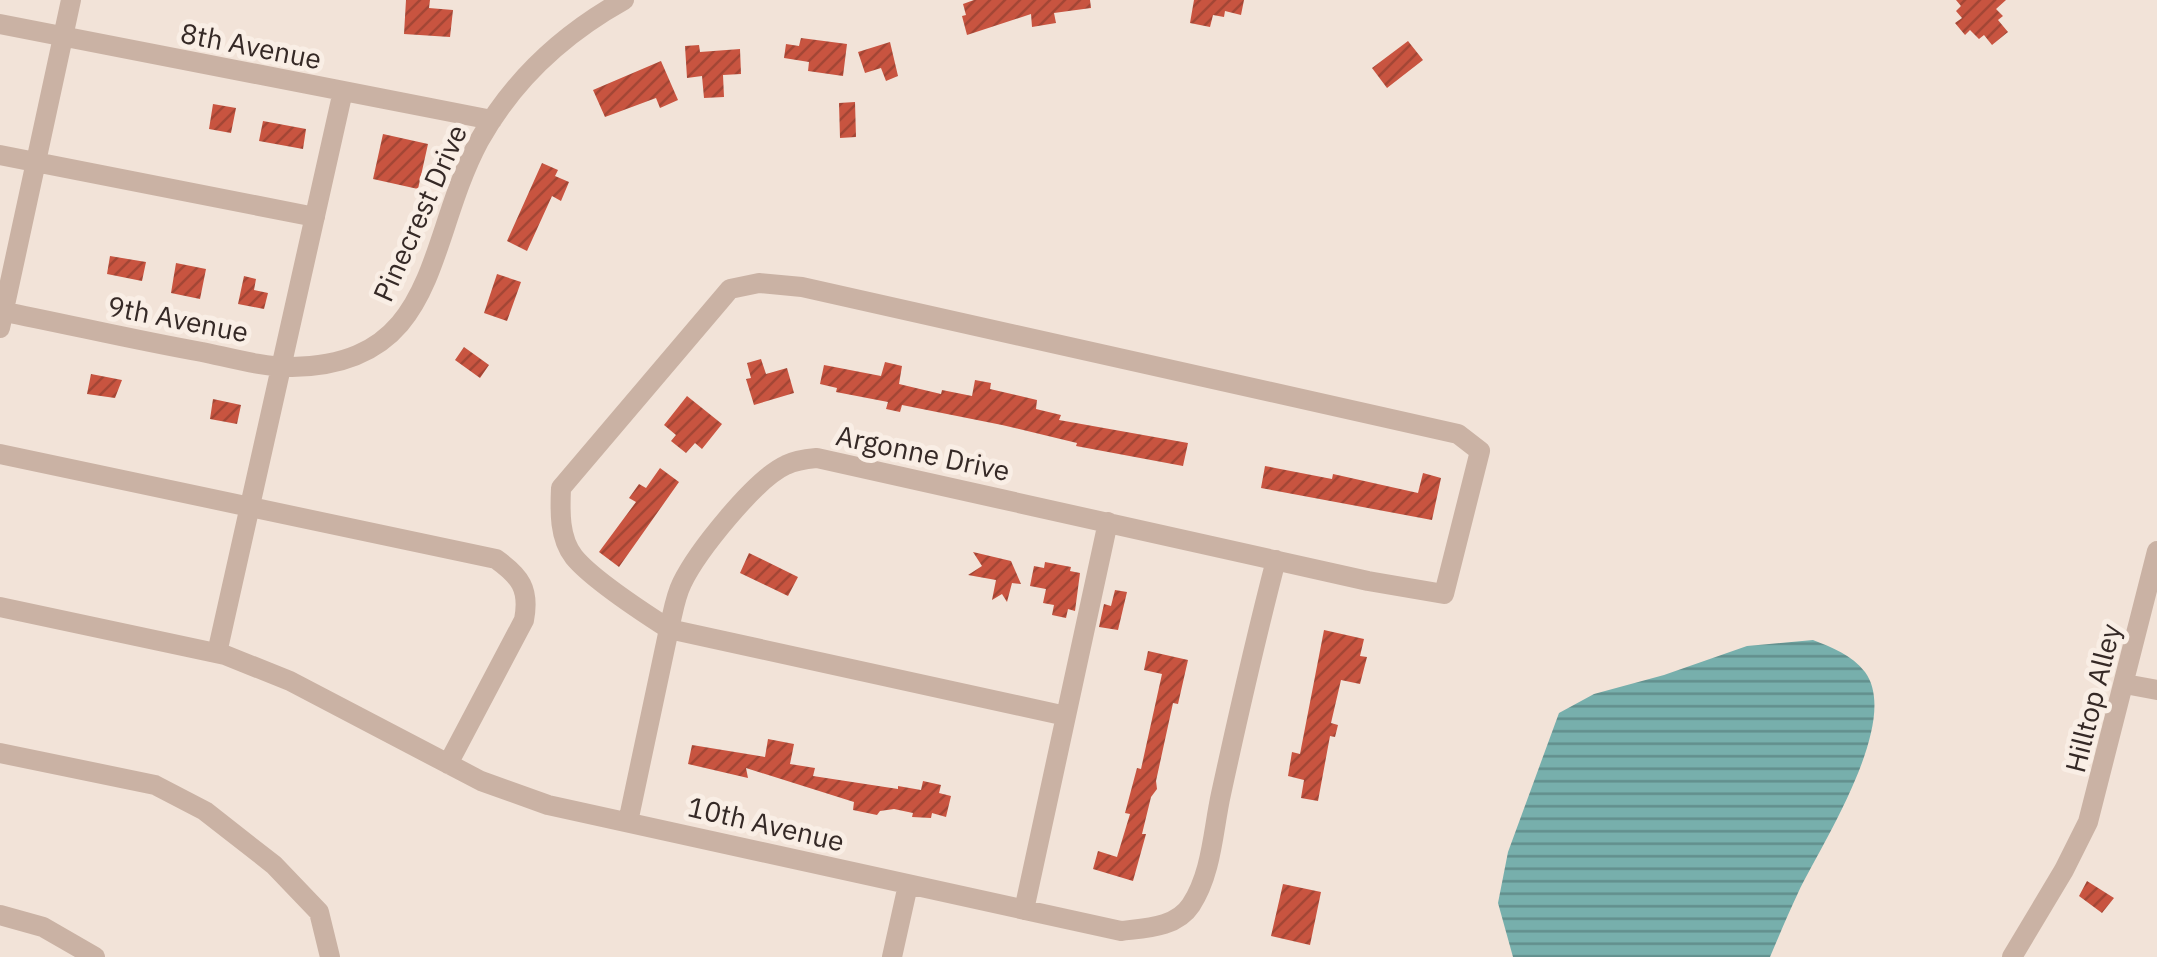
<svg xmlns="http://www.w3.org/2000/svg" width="2157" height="957" font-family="'IBM Plex Sans',sans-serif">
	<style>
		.water { fill: url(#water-rules) }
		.building { fill: url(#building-hatch) }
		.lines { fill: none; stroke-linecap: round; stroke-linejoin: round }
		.minor { stroke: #cab2a4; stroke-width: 20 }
		.labels { text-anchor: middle; stroke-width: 10; stroke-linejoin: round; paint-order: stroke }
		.street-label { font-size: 28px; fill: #352926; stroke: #f9eee5 }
	</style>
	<defs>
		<pattern id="water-rules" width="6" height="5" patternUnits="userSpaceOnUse" patternTransform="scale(2.5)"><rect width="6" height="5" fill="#77afac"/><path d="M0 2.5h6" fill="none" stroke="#628e8c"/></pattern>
		<pattern id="building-hatch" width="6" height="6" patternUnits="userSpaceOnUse" patternTransform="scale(2.5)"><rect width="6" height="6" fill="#c85440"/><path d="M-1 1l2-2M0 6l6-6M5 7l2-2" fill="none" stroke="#a34635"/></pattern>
	</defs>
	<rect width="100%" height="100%" fill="#f2e3d8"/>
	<path class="water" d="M1813,640C1831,647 1852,655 1865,672C1902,722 1820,846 1798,893C1788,914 1779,936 1770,957H1513L1498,903L1508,852L1559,713L1594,694L1664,675L1747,646Z"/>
	<path class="building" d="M406,0H430L429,8L453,10L450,37L404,34Z
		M974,0H1090L1091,8L1054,13L1056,23L1032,27L1031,14L967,35L962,16L966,15L963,4Z
		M1194,0H1244L1241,15L1225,11L1224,17L1213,15L1210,27L1190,23Z
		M1956,0H2006L1996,9L2003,16L1998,20L2008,32L1992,45L1984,35L1979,39L1970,30L1965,35L1955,23L1962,18L1956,11L1961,6Z
		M801,38L847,44L843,76L808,71L809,62L784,58L786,44L799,46Z
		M1408,41L1423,60L1387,88L1372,68Z
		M890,42L898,76L886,81L881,68L865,73L858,52Z
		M699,45L700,52L740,49L741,74L723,75L724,97L704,98L702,76L687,78L685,46Z
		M661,61L678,100L660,108L656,98L605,117L593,90Z
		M855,102L856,137L840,138L839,103Z
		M213,104L236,108L231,133L209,129Z
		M263,121L306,129L303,149L259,141Z
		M383,134L428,144L418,189L373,179Z
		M542,163L558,170L555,176L569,182L561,201L552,196L527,251L507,241Z
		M110,256L146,262L142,281L107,274Z
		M176,263L206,269L200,299L171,293Z
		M497,274L521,282L507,321L484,313Z
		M244,276L256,279L254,290L268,293L264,309L238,304Z
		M464,347L489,365L480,378L455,360Z
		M761,359L766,374L787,368L794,393L754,405L746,379L751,378L747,363Z
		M885,362L902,366L899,384L941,394L942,390L972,396L975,380L991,383L990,389L1037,400L1036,409L1061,415L1059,420L1188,443L1183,466L1076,446L1077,443L1002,425L902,405L900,412L886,409L888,402L836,392L837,388L820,384L824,365L881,376Z
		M91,374L122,380L115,398L87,394Z
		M687,396L722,424L702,449L695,443L686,453L671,441L676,435L664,425Z
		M213,399L241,405L237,424L210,419Z
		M1265,466L1332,479L1333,474L1418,493L1423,473L1441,478L1432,520L1261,488Z
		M660,468L679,482L619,567L599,552L636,502L629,498L639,484L646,488Z
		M973,552L1011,561L1021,584L1012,583L1007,602L1002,594L992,600L996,580L968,575L982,566Z
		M749,553L798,577L788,596L740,573Z
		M1045,562L1071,567L1070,571L1080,573L1075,611L1068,609L1066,618L1052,615L1054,605L1043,603L1046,589L1030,586L1034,566L1044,568Z
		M1115,590L1127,592L1118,630L1099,627L1104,604L1111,606Z
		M1324,630L1364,639L1360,656L1367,657L1360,684L1341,680L1331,723L1338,725L1335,737L1330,736L1318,801L1301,798L1304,780L1288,776L1292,752L1300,754Z
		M1148,651L1188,660L1178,704L1173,703L1156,781L1157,789L1151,797L1142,834H1146L1133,881L1093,869L1098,851L1117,857L1130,814L1125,813L1137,768L1141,769L1162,674L1144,670Z
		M768,739L794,744L790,764L815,768L813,776L898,789V786L921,790L923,781L941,785L939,793L951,796L946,817L932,813L931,818L912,817L913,813L894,809L880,811L877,815L853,810L854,802L746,768L748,778L688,764L692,745L765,757Z
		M2087,881L2114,898L2102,913L2079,896Z
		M1283,884L1321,892L1310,945L1271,936Z"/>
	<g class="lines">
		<path class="minor" d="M0,24L492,120
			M0,155L315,217
			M0,311C67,324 134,340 202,352C231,358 262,367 292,367C440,365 425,242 479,141C513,80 563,34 624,0
			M0,328L71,0
			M0,454L496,559C520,576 530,589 524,620L448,764
			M0,607L225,655L290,681L481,781L548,805L1121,931C1145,928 1176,928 1191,905C1212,873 1213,830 1221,794C1238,716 1256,637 1276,560
			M217,653L343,91
			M2125,684L2157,690
			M0,753L155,785L205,811L274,865L319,912L330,957
			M628,822L669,629C673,613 675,597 682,583C697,552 755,479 786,465C796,460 807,459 817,458L1368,581L1444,594L1480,451L1458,434L802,287L759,283L730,289L561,488C560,511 559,538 574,557C592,579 644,613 669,629L1066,716
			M1024,910L1108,522
			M0,915L43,927L95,957
			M892,957L908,885
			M2012,957L2064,870L2088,822L2157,551"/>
	</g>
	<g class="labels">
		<g class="street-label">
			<text transform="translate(251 46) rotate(11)" y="10">8th Avenue</text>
			<text transform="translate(420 213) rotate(-66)" y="10">Pinecrest Drive</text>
			<text transform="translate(178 319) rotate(11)" y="10">9th Avenue</text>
			<text transform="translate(923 453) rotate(12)" y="10">Argonne Drive</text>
			<text transform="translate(2093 698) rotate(-76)" y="10">Hilltop Alley</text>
			<text transform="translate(766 824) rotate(13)" y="10">10th Avenue</text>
		</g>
	</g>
</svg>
